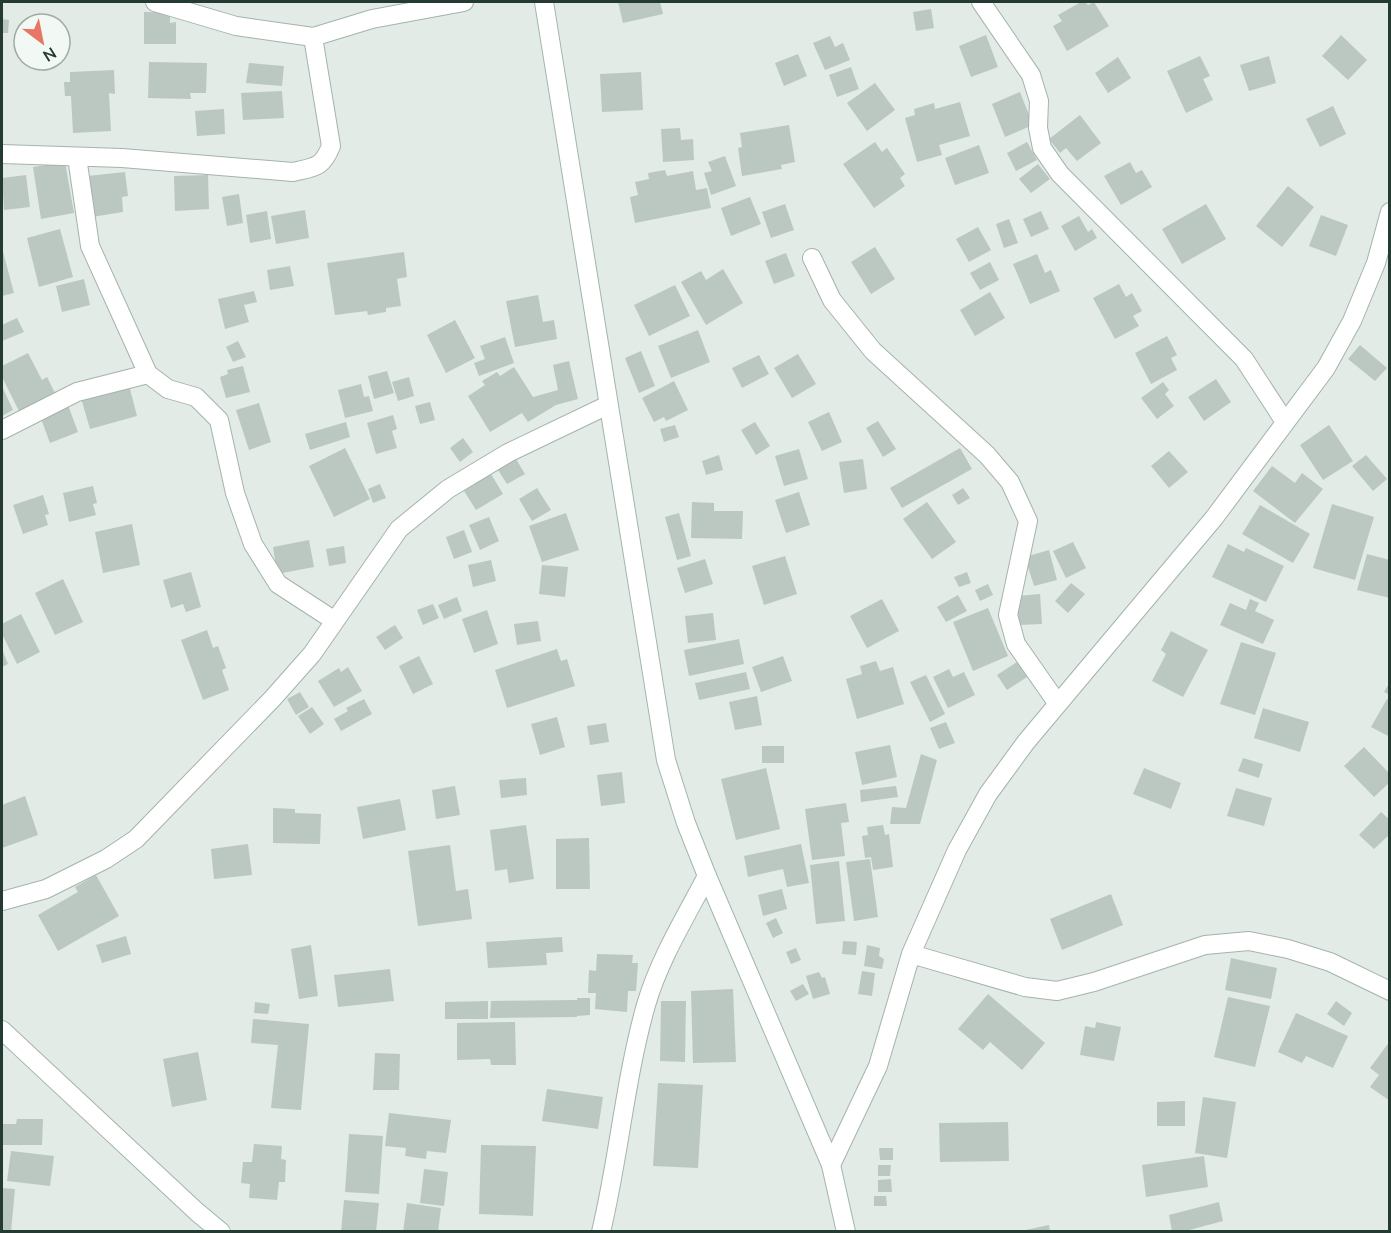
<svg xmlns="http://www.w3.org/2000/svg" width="1391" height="1233" font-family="'Nunito Sans',sans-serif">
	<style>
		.building { fill: #bbc8c2 }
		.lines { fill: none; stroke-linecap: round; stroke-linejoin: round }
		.street-casing { stroke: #a5b3ac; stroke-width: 20 }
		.secondary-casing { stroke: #a1b6ac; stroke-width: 20 }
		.street { stroke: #fff; stroke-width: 18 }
		.secondary { stroke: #fff; stroke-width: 18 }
	</style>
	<rect width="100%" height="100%" fill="#e2ebe6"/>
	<path class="building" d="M618,2H660L663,14L623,23Z
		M1081,2H1085L1088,5L1094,2L1109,26L1067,51L1053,26L1062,21L1058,15Z
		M931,9L934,28L916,31L913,12Z
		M144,12H170V23L176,22V44H144Z
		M2,19L9,20L8,33H2Z
		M986,35L998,67L971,77L959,46Z
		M1341,35L1367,60L1348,80L1322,56Z
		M830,36L835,47L843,43L850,60L825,70L813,43Z
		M798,54L807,76L784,86L775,63Z
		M1200,56L1210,76L1203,79L1213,100L1186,113L1167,71Z
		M1269,56L1276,83L1249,91L1240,65Z
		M1118,57L1131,78L1108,93L1095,73Z
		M149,62L207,63L206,93H190L191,99L148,98Z
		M249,63L284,66L282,86L246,83Z
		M851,67L859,89L837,97L829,75Z
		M114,70L115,94L109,93L111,131L73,133L71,96H65L64,82H70V72Z
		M641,72L643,110L602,112L600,74Z
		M875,83L895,110L867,131L847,103Z
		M282,91L284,118L243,120L241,93Z
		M1020,92L1033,125L1005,137L992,104Z
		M960,102L970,136L939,145L942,155L917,162L905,118L915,115L914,109L934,103L935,109Z
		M1333,106L1346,134L1320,147L1306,119Z
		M224,109L225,134L197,136L195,111Z
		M1080,115L1101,143L1077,161L1066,148L1060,153L1049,139Z
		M789,125L795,162L781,165L782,169L742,176L738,148L742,147L740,133Z
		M680,128L681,140L693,139L694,160L663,162L661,129Z
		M875,142L882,152L887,148L905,174L900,178L905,186L874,208L843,164Z
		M1027,142L1037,160L1016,171L1007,153Z
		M979,145L989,173L955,185L945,158Z
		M725,156L736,186L711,195L704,173L712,171L708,162Z
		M65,162L74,213L41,219L33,167Z
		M1130,162L1136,173L1142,170L1152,187L1121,205L1104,176Z
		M1038,164L1050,179L1031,193L1019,179Z
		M665,170L667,176L693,171L696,190L707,188L711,208L635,223L630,197L638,195L635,182L649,179L648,173Z
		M125,172L128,196L122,197L123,212L92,217L87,176Z
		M26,175L30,207L4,210L2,178Z
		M208,175L209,209L175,211L174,176Z
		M1288,186L1314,207L1282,247L1256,226Z
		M239,194L243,223L227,226L222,197Z
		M750,197L761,224L731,236L721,208Z
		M785,204L794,230L771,238L762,212Z
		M1206,204L1226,239L1182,264L1162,229Z
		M305,210L309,238L276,244L271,216Z
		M267,211L271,239L250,243L246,215Z
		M1041,211L1049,229L1031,237L1023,219Z
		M1321,215L1348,225L1336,256L1309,246Z
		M1079,216L1088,232L1092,229L1097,238L1075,251L1061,226Z
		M1009,219L1018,243L1004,248L996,224Z
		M978,227L991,250L969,262L956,239Z
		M60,229L73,277L39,287L27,238Z
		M875,247L895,279L871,294L851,262Z
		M2,248L14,293L2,296Z
		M404,252L407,277L397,279L401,306L386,308V312L368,315L367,311L335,315L327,263Z
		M786,253L795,276L774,284L765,261Z
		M1037,254L1045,273L1051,270L1060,291L1030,304L1013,264Z
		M990,262L999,280L980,290L970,273Z
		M290,266L294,286L270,290L267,270Z
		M723,269L743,303L706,325L681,282L701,271L706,280Z
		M84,279L90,305L62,312L56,286Z
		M1119,284L1126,297L1132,293L1142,311L1133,316L1139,326L1115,339L1093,298Z
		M675,285L690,316L649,336L634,305Z
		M254,291L257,302L244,305L249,322L225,329L218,299Z
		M990,292L1005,318L975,336L960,310Z
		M538,295L543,322L554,320L557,339L515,347L506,301Z
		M17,318L24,332L2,341V325Z
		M455,320L475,358L446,373L427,335Z
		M698,330L710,362L671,378L658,346Z
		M1167,336L1177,355L1171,358L1177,370L1151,384L1135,353Z
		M505,337L514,363L479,376L474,363L485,359L480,346Z
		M238,341L246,357L233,362L226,347Z
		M1360,345L1387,368L1375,381L1348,359Z
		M641,351L655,386L639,393L625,358Z
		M28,353L42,380L47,377L57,397L21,415L2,377V366Z
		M798,354L816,384L792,398L774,368Z
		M759,355L769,374L742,388L732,368Z
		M569,361L578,399L556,405L528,422L522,413L490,432L468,396L485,385L482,381L497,372L500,376L514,367L533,397L558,390L553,365Z
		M243,366L250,392L226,398L220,377L228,374L227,370Z
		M387,371L394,393L374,399L368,376Z
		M409,377L414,396L398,401L392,382Z
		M1216,379L1231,402L1204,421L1188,397Z
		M674,381L688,410L666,421L664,417L654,422L642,398Z
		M1163,382L1169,390L1165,394L1174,406L1157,419L1141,398Z
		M361,384L364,397L369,396L373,411L345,418L338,390Z
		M129,385L137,416L90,429L81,398Z
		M2,386L13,410L2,416Z
		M430,402L435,420L420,424L415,406Z
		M259,403L271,442L249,450L236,410Z
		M68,405L78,432L50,443L40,416Z
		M829,412L842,442L822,451L808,422Z
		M393,415L397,429L392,431L397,448L376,454L367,423Z
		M878,421L896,449L883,457L866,428Z
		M346,422L350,437L310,450L305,434Z
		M755,422L770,446L756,455L741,430Z
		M675,425L679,437L664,442L660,429Z
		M1329,425L1353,461L1323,480L1300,445Z
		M463,438L473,452L460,462L450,448Z
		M345,448L370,499L334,517L309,466Z
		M960,448L972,469L902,508L890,488Z
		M799,449L808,479L784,486L775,456Z
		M1169,451L1188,472L1169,488L1151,466Z
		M719,455L723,470L706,475L702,461Z
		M1366,455L1387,479L1373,491L1352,466Z
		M516,459L525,474L507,484L498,470Z
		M863,459L867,489L844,493L839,462Z
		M1272,466L1295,483L1302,473L1323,489L1295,523L1253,491Z
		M491,474L503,494L476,510L464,491Z
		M380,484L386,498L373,503L368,489Z
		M93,486L97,503L93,504L96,515L69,522L63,493Z
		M537,488L551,510L532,521L519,499Z
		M963,488L970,498L958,505L952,495Z
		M799,492L810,525L786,533L775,500Z
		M43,495L49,514L45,515L48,525L23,534L13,505Z
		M692,502L714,503V511H743L742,539L691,538Z
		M927,502L956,542L932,559L903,519Z
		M1332,504L1374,517L1355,580L1313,568Z
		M1260,505L1310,534L1293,563L1242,534Z
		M566,513L579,550L542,562L529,526Z
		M679,513L691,556L677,560L665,517Z
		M489,517L499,541L480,550L469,525Z
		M132,524L140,565L103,573L95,532Z
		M464,530L472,552L454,559L446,537Z
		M309,540L314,567L277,574L273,547Z
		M1073,542L1086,568L1066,578L1053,551Z
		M1228,544L1244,552L1246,548L1284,566L1266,602L1212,577Z
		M344,546L346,563L329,566L326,549Z
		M1049,550L1057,580L1034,586L1025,557Z
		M1367,554L1390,560V598L1357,590Z
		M785,556L797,594L764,605L752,566Z
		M705,559L713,584L685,593L677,568Z
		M491,560L496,581L473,587L468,565Z
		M542,565L568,567L565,597L539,594Z
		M191,572L201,607L186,612L183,604L171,608L163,580Z
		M967,572L971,583L959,587L954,577Z
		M63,579L83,622L55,635L35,593Z
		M1071,583L1085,594L1068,613L1055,601Z
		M988,584L993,595L980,601L975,590Z
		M1040,594L1042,624L1019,625L1017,596Z
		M958,595L967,611L946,622L937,607Z
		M457,597L462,611L444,619L438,605Z
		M882,599L899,631L867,648L850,616Z
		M1250,599L1259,603L1255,611L1274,620L1263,644L1220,625L1230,603L1246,610Z
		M433,604L439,618L423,625L417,610Z
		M988,608L1008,656L973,671L953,622Z
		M487,610L498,644L474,653L462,619Z
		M713,613L716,640L688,643L685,616Z
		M21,614L40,652L17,664L2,634V624Z
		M538,621L541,641L517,645L514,624Z
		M395,625L403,638L385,650L376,637Z
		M207,630L213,648L218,646L226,668L222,670L229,690L203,700L181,640Z
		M1171,631L1208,650L1183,697L1152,681L1166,654L1161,650Z
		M739,639L744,664L689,676L684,650Z
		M1241,642L1276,653L1255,715L1220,704Z
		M2,649L8,664L2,667Z
		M557,649L561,661L567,659L575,686L507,708L495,670Z
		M419,656L433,684L413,694L399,666Z
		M783,656L792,681L761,692L752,667Z
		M876,661L880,671L893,667L904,704L857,719L846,679L862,674L860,666Z
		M1017,662L1027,677L1007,690L997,675Z
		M348,667L362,691L334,707L318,681L339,668L341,672Z
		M949,669L953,677L964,672L975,695L948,708L933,677Z
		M746,672L750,689L699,700L695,683Z
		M926,675L945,714L930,722L910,682Z
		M1390,682V695L1384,692Z
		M300,692L309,707L296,715L287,699Z
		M757,696L762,725L735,730L729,702Z
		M364,699L372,714L341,731L334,719L348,711L346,708Z
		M1387,699L1390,700V737L1371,727Z
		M312,707L324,724L310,734L298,716Z
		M1263,708L1309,722L1300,752L1254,738Z
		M557,717L565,747L540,755L531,724Z
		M946,722L955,743L939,749L930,728Z
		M606,723L609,742L590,745L587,726Z
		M890,745L897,777L862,785L855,752Z
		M762,746H784V763H762Z
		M1364,747L1390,774V782L1374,797L1344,766Z
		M921,754L937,760L920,824H890L892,807L906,808Z
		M1243,758L1263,764L1259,778L1238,771Z
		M766,768L780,829L736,840L721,779Z
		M1144,768L1181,783L1171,809L1133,794Z
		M622,772L625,803L601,806L597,775Z
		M526,778L527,795L501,798L499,780Z
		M455,786L460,815L436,819L432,790Z
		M896,786L898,797L861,802L860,790Z
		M1236,788L1272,798L1264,826L1227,816Z
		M25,796L38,835L2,848V805Z
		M400,799L406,830L363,839L357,807Z
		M846,803L849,822L841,823L845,856L812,860L805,809Z
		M273,808L295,809V813L321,814L320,844L273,843Z
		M1381,812L1390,820V834L1374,849L1359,835Z
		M526,825L534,879L509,883L507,869L495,871L490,830Z
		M883,825L885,835L889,834L893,867L873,870L871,857L865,858L862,836L868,835L867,827Z
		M589,838L590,889H556V839Z
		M248,844L252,875L214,879L211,849Z
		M801,844L809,883L787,887L783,869L748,877L744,856Z
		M450,845L456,891L468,889L472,919L418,926L408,851Z
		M870,859L878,917L854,921L846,862Z
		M839,861L845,921L816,924L810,865Z
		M96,875L119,916L58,951L38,915L78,892L75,887Z
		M782,889L787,909L763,916L758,895Z
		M1111,894L1123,925L1062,950L1050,919Z
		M776,918L783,933L773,938L766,923Z
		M126,936L131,954L102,963L96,945Z
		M562,937L563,952L546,953L547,965L488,968L486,942Z
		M843,941L857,942L856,955L842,954Z
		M311,945L318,996L299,999L291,949Z
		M867,945L880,948L879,956L884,959L882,969L864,966Z
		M796,948L801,960L791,964L786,952Z
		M597,954L633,955L632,963H638L636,991H628L627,1012L595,1009L596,993H588L589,970L596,971Z
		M1231,958L1277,968L1271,999L1225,990Z
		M390,969L394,1001L338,1007L334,975Z
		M862,971L875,973L872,996L858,994Z
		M819,972L822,978L825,977L830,994L813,999L806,976Z
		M803,984L809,994L796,1001L790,991Z
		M733,989L736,1062L693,1063L691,991Z
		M988,994L1045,1043L1022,1070L990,1042L983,1050L958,1029Z
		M1228,997L1270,1006L1255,1067L1214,1057Z
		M577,998H590V1015L577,1016V1017L490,1018L491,1001L577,1000Z
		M488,1001V1019H445V1002Z
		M661,1001H686L685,1062L660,1061Z
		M1336,1001L1352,1013L1344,1026L1327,1014Z
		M255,1002L270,1004L268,1014L254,1013Z
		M1296,1013L1348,1036L1333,1068L1306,1056L1302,1063L1278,1052Z
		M253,1019L309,1024L301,1110L271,1108L278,1045L251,1043Z
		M515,1022L516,1065H491L490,1059L457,1060V1023Z
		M1096,1022L1121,1027L1114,1061L1080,1055L1085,1026L1095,1028Z
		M1390,1041V1101L1370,1087L1379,1075L1370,1068Z
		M198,1052L207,1100L172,1107L163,1059Z
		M375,1053L400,1054L399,1090H373Z
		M658,1083L703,1085L698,1168L653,1166Z
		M547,1089L603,1097L598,1129L542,1121Z
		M1203,1097L1236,1102L1227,1158L1195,1153Z
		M1185,1101V1126H1157V1102Z
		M389,1113L451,1120L446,1153L427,1151L426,1159L405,1156L406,1148L385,1146Z
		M17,1119H43L42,1145H2V1124H16Z
		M1008,1122L1009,1161L940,1162L939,1123Z
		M349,1134L383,1136L379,1194L345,1192Z
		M254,1144L282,1146L281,1159L286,1160L285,1182H279L277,1200L249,1198L250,1184L241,1183L243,1162H252Z
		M481,1145L536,1146L533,1216L479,1214Z
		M879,1148H893V1160H880Z
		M11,1151L54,1156L50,1186L7,1181Z
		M1204,1156L1208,1187L1146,1197L1142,1165Z
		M878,1165H891L890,1176H878Z
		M424,1169L448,1172L444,1206L420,1203Z
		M891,1179L892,1192H878V1180Z
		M2,1188L15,1189L11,1232H2Z
		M874,1196H886L887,1206H874Z
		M344,1200L379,1203L376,1232H341Z
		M1219,1202L1223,1221L1182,1232H1172L1169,1215Z
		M407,1203L441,1208L438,1232H403Z
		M1049,1225L1050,1232H1021V1231Z"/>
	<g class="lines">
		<defs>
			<path id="street" d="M155,2L236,26L313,37L372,19L464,2
				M981,2L1031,75L1039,101L1038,128L1042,148L1060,174L1244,359L1285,422
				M2,154L122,158L293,172C315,167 322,168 331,146L313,37
				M77,157L90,246L148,374L168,389L196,397L219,420L235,493L253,544L278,584L335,621
				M812,258L832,300L873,351L987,455L1010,482L1028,521L1008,615L1016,644L1058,704
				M2,430L77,392L148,374
				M2,901L46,889L106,859L136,839L273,698L312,654L399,529L448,489L508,453L608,405
				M911,954L1025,987L1057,991L1094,982L1205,945L1249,941L1288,949L1330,962L1390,991
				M2,1030L197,1212L221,1232
				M831,1165L878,1066L911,954L957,850L988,794L1026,742L1214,518L1326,368L1352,321L1376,263L1390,212
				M601,1232C619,1157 625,1079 646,1005C659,960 685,918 707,876"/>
			<path id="secondary" d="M544,2L666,760L686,823L707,876L831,1165L846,1232"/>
		</defs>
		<use href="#street" class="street-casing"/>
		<use href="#secondary" class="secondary-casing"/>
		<use href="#street" class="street"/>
		<use href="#secondary" class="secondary"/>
	</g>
	<rect width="1391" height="1233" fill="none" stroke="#233b32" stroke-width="6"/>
	<g transform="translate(42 42) rotate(148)"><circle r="28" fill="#f2f8f4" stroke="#9faca6" stroke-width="1.5"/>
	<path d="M0-4.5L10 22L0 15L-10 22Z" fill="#e77664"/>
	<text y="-9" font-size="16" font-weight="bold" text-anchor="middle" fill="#233b32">N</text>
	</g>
</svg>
